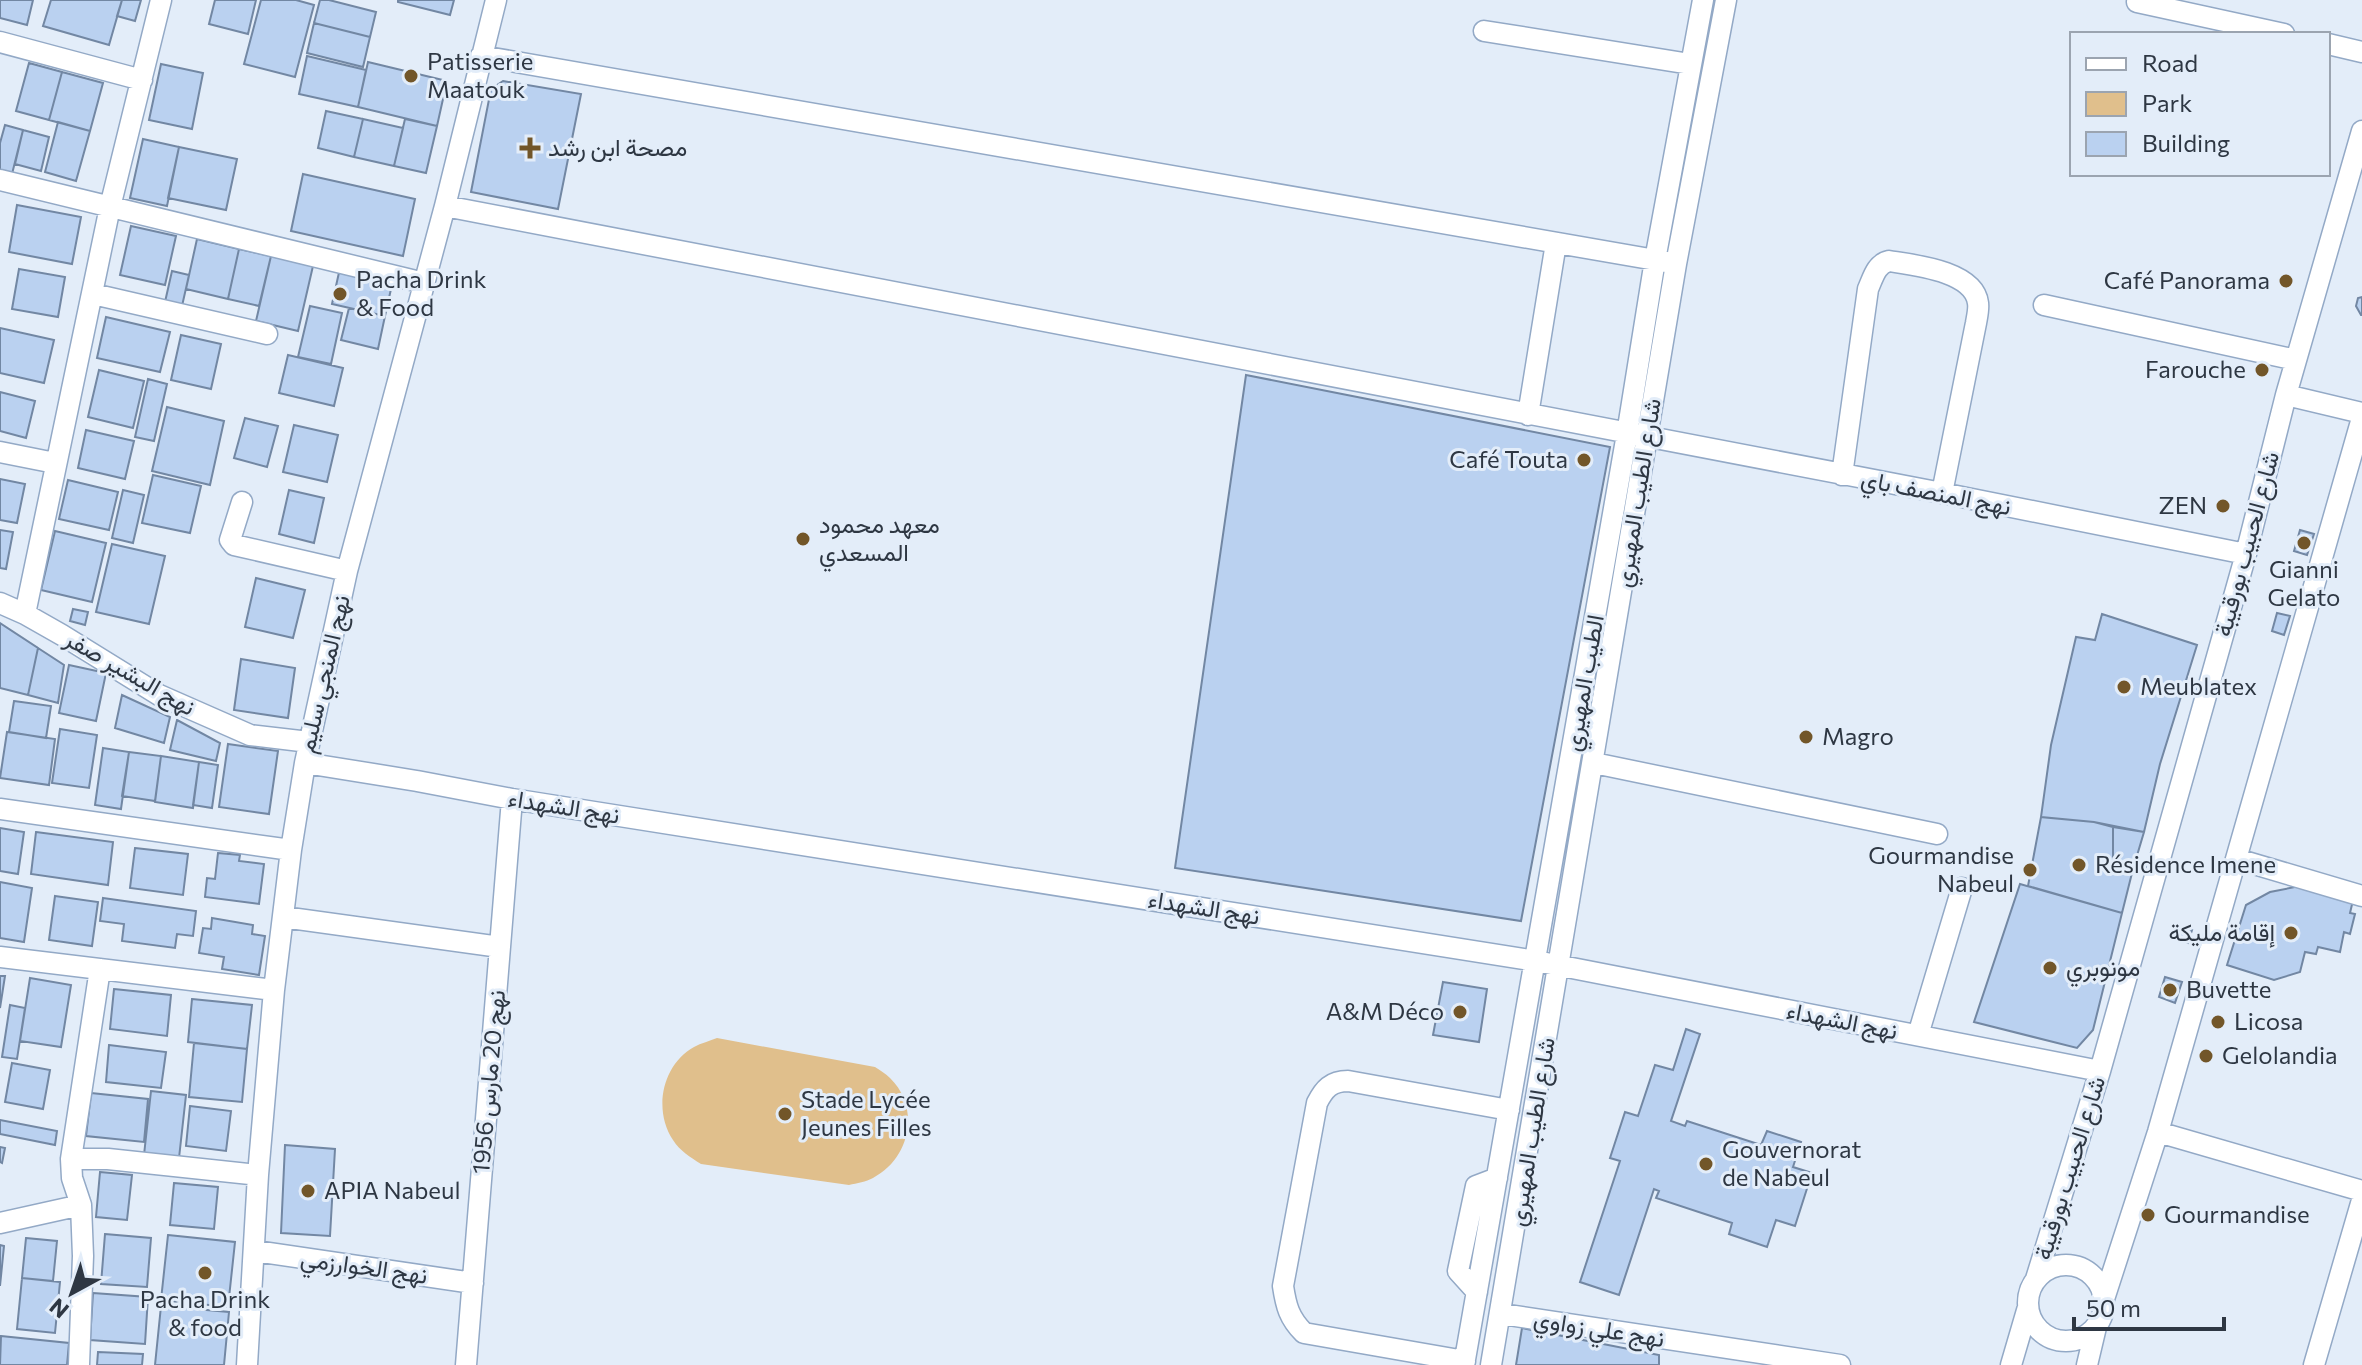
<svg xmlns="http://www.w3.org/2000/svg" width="2362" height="1365" font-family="Commissioner,Vazirmatn,sans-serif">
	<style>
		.green { fill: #e0bf8c }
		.building { fill: #bad1f0; stroke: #7287a3; stroke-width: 2 }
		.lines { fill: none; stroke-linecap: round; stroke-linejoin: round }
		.minor-casing { stroke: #93a9c6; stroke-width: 23 }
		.minor { stroke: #fff; stroke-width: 20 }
		.poi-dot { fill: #725629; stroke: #e3edf9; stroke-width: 3 }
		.labels { text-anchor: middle; stroke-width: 6; stroke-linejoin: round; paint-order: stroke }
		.poi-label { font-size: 24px; fill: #2e3743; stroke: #e3edf9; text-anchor: start }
		.street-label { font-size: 24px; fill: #2e3743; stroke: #e3edf9 }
	</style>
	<rect width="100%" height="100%" fill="#e3edf9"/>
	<path class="green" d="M717,1038L875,1067C880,1070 886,1074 890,1078C921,1108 910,1159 873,1178C866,1182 857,1183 849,1185L701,1164C690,1157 680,1151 673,1140C653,1110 662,1065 694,1047C701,1043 710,1041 717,1038Z"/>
	<path class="building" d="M0,0H33L27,25L0,18Z
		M51,0H122L109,45L43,26Z
		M122,0H141L135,21L117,16Z
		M215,0H256L248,34L209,24Z
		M261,0H296L314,5L295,77L244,64Z
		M320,0H329L376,12L370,37L314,23Z
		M398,0H454L450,15L398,2Z
		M314,23L370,37L363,67L307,53Z
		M307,56L366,70L358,107L299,94Z
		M368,62L447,81L437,126L358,107Z
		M29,63L62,72L49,120L16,111Z
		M161,64L203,73L192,129L149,120Z
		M62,72L103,83L90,131L49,120Z
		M503,81L581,94L558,209L471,192L491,89Z
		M326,111L363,119L354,157L318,148Z
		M363,119L403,128L394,166L354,157Z
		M405,119L437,126L426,173L394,166Z
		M58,122L90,131L76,181L45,172Z
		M5,125L23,130L11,178L0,175V143Z
		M23,130L49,137L41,171L15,164Z
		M143,139L179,147L167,206L130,198Z
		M179,147L237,159L226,210L168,198Z
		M303,174L415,199L403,256L291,231Z
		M17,205L81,217L72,264L9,252Z
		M131,226L176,236L165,285L120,275Z
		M197,239L239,249L228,299L186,289Z
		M239,249L271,256L259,306L228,299Z
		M271,256L313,266L298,331L256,321Z
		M340,268L393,280L385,316L332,304Z
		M19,269L65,277L58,317L12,309Z
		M172,271L189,275L182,306L165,302Z
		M2362,297V315H2361L2356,306L2358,298Z
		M310,306L342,313L331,364L298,357Z
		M349,308L385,316L378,349L341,340Z
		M106,317L170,332L160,372L97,358Z
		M0,328L54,340L44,383L0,373Z
		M181,335L221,344L211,389L171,380Z
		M288,355L343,368L334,406L279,393Z
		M99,370L144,381L133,428L88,417Z
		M1246,375L1610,447L1521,921L1175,868Z
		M148,379L167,384L154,441L135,437Z
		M0,392L35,401L26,438L0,431Z
		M167,407L224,421L210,485L152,471Z
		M245,418L278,426L267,467L234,458Z
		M294,425L338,435L327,482L283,472Z
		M86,430L134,441L125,479L78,468Z
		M153,475L201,486L190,533L142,523Z
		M0,479L25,484L17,523L0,520Z
		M68,480L118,492L109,530L59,519Z
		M123,490L144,495L133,543L112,538Z
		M289,490L324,498L314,543L279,534Z
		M0,530L13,532L6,569L0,568Z
		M2300,530L2314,534L2307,555L2294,551Z
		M55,531L106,543L92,602L41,590Z
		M112,544L165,556L149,624L96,612Z
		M256,578L305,590L293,638L245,627Z
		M73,609L88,612L85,625L70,621Z
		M2277,613L2290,616L2284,635L2272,631Z
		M2102,614L2197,645L2160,764L2144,832L2094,822L2041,817L2051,745L2076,637L2095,640Z
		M0,623L38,648L28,695L0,688Z
		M38,648L64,665L58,703L28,695Z
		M241,659L295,668L288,718L234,710Z
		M69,665L106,673L96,721L59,713Z
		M122,695L170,717L164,743L115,728Z
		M14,701L51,706L46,738L9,732Z
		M177,720L220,743L216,761L170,750Z
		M60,729L97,735L89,788L52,783Z
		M7,732L55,739L49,785L0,778Z
		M228,744L278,751L269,814L219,807Z
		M103,748L129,752L121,809L95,805Z
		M129,752L161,756L155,801L122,796Z
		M161,756L199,762L193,808L155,802Z
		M199,762L218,765L212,808L193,805Z
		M2041,817L2094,822L2113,827V864L2133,869L2122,913L2028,886Z
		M2113,827L2144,832L2133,869L2113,864Z
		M0,828L24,832L18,874L0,871Z
		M36,832L113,842L108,885L31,874Z
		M135,848L188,854L183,895L130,888Z
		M218,853L240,855L239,861L264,864L259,904L205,897L207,878L215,879Z
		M0,882L32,888L24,942L0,938Z
		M2020,884L2122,913L2093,1030L2077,1048L1974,1022Z
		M2305,885L2354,896L2350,913L2355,914L2350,934L2344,932L2340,952L2318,947L2316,954L2305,952L2300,972L2274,980L2227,965L2246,905L2270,892Z
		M55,896L98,902L92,946L49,940Z
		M103,898L196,911L193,936L177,934L175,948L122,941L124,924L100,921Z
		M212,918L253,925L252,934L265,936L259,975L222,969L224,957L199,953L203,928L211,929Z
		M2182,928L2192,930L2188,943L2178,940Z
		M0,976H5L0,1008Z
		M2165,977L2182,982L2175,1003L2159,997Z
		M30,978L71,985L61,1047L20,1041Z
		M1443,982L1487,989L1479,1042L1433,1035Z
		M114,989L171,995L167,1036L110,1029Z
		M192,999L252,1005L247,1049L188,1042Z
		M10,1005L25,1008L17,1059L2,1057Z
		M1686,1029L1700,1034L1671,1121L1685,1126L1687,1121L1761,1145L1767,1131L1801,1142L1793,1167L1812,1173L1795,1226L1776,1220L1767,1247L1729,1234L1732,1223L1656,1198L1659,1191L1654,1189L1619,1295L1580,1282L1620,1161L1610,1158L1625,1112L1638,1116L1655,1065L1673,1070Z
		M194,1043L247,1049L242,1102L189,1097Z
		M109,1045L166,1052L161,1088L106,1082Z
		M12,1063L50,1070L43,1109L5,1102Z
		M151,1091L186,1095L179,1158L144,1155Z
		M91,1093L148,1099L144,1142L86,1136Z
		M190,1106L231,1111L226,1151L186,1146Z
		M0,1120L57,1131L55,1145L0,1134Z
		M285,1145L335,1149L330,1236L281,1233Z
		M0,1147L5,1148L2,1163L0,1162Z
		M100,1172L132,1175L127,1220L96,1217Z
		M174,1183L218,1187L214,1229L170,1225Z
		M105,1234L151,1238L147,1287L101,1284Z
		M168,1235L235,1242L228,1307L161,1300Z
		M26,1238L57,1241L53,1281L22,1278Z
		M0,1245L4,1246L0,1286Z
		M22,1278L60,1282L55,1333L17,1329Z
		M93,1293L148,1297L145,1344L90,1340Z
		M161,1306L229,1312L224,1365H155Z
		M1522,1328L1659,1355V1365H1516Z
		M1,1336L69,1343L67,1365H0Z
		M98,1352L143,1354L142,1365H97Z"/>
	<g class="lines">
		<defs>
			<path id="minor" d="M2137,2L2284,34
				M1484,31L1690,64
				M0,42L142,80
				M2328,44L2362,52
				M481,56L1667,262
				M0,180L424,283
				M445,206L1942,493L2246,554
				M93,294L267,334
				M2044,305L2296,360
				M2286,395L2362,413
				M1528,415L1556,243
				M0,452L55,463
				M1842,475L1868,289C1873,278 1876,264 1889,261C1914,265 1974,271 1978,303C1979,309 1977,317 1976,323L1942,493
				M242,502L230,540L234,545L347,571
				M0,603L25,614L62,635L159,695L250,735L309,742
				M25,614L110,207L161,0
				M305,763L417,781L512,799L1536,961L2100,1071
				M1594,763L1937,834
				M0,809L291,850
				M2237,859L2362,896
				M283,917L500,947
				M0,957L274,990
				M1918,1035L1962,888
				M2158,1132L2362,1191
				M71,1159H108L258,1175
				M0,1223L81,1205
				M255,1251L473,1283
				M2028 1303a38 38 0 1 1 76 0a38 38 0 1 1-76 0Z
				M2036,1279L2100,1071L2246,554L2286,395L2362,131
				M1477,1292L1458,1271L1476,1186L1497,1178
				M2104,1299L2158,1132L2362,418
				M1502,1314L1840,1365
				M1465,1361L1304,1333C1289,1318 1286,1306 1283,1286L1317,1103C1324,1089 1331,1081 1348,1081L1509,1110
				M79,1365L83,1256L81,1205L72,1178L71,1159L100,969
				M247,1365L258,1175L274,990L291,850L305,763L347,571L445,206L496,0
				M466,1365L512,799
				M1464,1365L1627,434L1655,260L1703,0
				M1491,1365L1676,264L1726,0
				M2011,1365L2028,1307
				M2087,1365L2096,1327
				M2314,1365L2362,1200"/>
		</defs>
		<use href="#minor" class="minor-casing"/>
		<use href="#minor" class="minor"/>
	</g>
	<g class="poi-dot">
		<circle cx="411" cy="76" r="8"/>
		<path d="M526 136h8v8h8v8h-8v8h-8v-8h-8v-8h8z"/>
		<circle cx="2286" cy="281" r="8"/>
		<circle cx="340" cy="294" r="8"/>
		<circle cx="2262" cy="370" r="8"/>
		<circle cx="1584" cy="460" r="8"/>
		<circle cx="2223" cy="506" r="8"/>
		<circle cx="803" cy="539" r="8"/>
		<circle cx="2304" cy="543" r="8"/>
		<circle cx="2124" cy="687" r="8"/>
		<circle cx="1806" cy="737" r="8"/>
		<circle cx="2079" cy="865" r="8"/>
		<circle cx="2030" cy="870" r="8"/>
		<circle cx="2291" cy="933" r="8"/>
		<circle cx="2050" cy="968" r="8"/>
		<circle cx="2170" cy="990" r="8"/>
		<circle cx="1460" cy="1012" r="8"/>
		<circle cx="2218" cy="1022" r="8"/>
		<circle cx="2206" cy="1056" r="8"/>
		<circle cx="785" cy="1114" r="8"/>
		<circle cx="1706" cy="1164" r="8"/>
		<circle cx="308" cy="1191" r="8"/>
		<circle cx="2148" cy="1215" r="8"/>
		<circle cx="205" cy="1273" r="8"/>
	</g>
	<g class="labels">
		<g class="poi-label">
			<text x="427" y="70">Patisserie<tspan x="427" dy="28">Maatouk</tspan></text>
			<text x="548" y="156">مصحة ابن رشد</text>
			<text x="356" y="288">Pacha Drink<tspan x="356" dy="28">&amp; Food</tspan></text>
			<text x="2270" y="289" text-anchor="end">Café Panorama</text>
			<text x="2246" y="378" text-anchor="end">Farouche</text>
			<text x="1568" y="468" text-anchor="end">Café Touta</text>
			<text x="2207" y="514" text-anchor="end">ZEN</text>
			<text x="819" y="533">معهد محمود<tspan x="819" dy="28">المسعدي</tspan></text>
			<text x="2304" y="578" text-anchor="middle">Gianni<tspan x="2304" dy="28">Gelato</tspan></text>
			<text x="2140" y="695">Meublatex</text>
			<text x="1822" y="745">Magro</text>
			<text x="2014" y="864" text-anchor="end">Gourmandise<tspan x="2014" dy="28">Nabeul</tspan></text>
			<text x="2095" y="873">Résidence Imene</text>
			<text x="2275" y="941" text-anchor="end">إقامة مليكة</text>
			<text x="2066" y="976">مونوبري</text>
			<text x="2186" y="998">Buvette</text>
			<text x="1444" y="1020" text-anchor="end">A&amp;M Déco</text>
			<text x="2234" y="1030">Licosa</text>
			<text x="2222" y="1064">Gelolandia</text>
			<text x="801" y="1108">Stade Lycée<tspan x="801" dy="28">Jeunes Filles</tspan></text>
			<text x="1722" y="1158">Gouvernorat<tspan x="1722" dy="28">de Nabeul</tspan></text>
			<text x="324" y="1199">APIA Nabeul</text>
			<text x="2164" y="1223">Gourmandise</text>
			<text x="205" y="1308" text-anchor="middle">Pacha Drink<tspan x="205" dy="28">&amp; food</tspan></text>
		</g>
		<g class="street-label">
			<text transform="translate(1638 493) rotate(-81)" y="8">شارع الطيب المهيري</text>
			<text transform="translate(1936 493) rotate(11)" y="8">نهج المنصف باي</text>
			<text transform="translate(2247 544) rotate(-75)" y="8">شارع الحبيب بورقيبة</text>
			<text transform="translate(130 673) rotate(30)" y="8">نهج البشير صفر</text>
			<text transform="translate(324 674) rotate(-77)" y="8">نهج المنجي سليم</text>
			<text transform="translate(1584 683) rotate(-80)" y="8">الطيب المهيري</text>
			<text transform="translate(564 807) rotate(9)" y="8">نهج الشهداء</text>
			<text transform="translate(1204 908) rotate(9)" y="8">نهج الشهداء</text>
			<text transform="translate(1842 1021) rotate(11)" y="8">نهج الشهداء</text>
			<text transform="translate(489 1082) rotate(-85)" y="8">نهج 20 مارس 1956</text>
			<text transform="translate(1532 1132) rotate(-81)" y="8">شارع الطيب المهيري</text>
			<text transform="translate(2070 1168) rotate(-73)" y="8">شارع الحبيب بورقيبة</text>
			<text transform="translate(364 1267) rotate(8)" y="8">نهج الخوارزمي</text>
			<text transform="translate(1599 1329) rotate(9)" y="8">نهج علي زواوي</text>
		</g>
	</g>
	<rect x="2070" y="32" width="260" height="144" fill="#e3edf9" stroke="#9ba4b0" stroke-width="2"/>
	<rect x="2086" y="58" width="40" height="12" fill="#ffffff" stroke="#9ba4b0" stroke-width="2"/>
	<text x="2142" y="72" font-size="24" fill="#2e3743">Road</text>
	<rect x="2086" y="92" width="40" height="24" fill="#e0bf8c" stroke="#9ba4b0" stroke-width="2"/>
	<text x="2142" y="112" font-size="24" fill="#2e3743">Park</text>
	<rect x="2086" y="132" width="40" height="24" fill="#bad1f0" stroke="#9ba4b0" stroke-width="2"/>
	<text x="2142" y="152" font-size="24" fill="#2e3743">Building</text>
	<g transform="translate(72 1293) rotate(220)" stroke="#e3edf9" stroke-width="6" paint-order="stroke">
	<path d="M0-6L14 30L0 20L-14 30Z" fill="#2e3743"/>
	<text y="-12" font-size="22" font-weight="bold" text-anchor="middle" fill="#2e3743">N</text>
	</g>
	<path d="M2074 1317v12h150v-12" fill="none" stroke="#2e3743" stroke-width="4"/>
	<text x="2086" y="1317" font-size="24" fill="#2e3743" stroke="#e3edf9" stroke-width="6" paint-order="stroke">50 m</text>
</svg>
